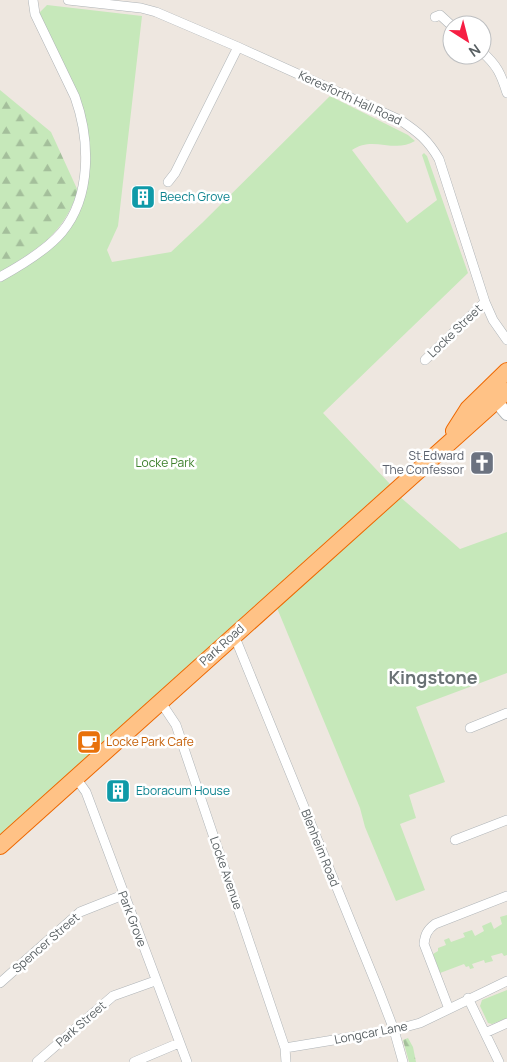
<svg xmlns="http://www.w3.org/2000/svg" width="507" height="1062" font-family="Manrope,sans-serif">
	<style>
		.forest { fill: url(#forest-firs) }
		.green { fill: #c6e8ba }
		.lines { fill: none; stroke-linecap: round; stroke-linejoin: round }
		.street-casing { stroke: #afb4b7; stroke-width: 10 }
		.secondary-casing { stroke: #adb4b8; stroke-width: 14 }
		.highway-casing { stroke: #ee6800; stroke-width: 18 }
		.street { stroke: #fff; stroke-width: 9 }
		.secondary { stroke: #fff; stroke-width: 12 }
		.highway { stroke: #ffc286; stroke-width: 16 }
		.labels { text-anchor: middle; stroke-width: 5; stroke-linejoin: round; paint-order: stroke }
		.street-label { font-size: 12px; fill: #596063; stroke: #fff }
		.culture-label { font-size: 12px; fill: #0d838f; stroke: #fff; text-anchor: start }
		.worship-label { font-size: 12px; fill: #5b616d; stroke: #fff; text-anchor: end }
		.park-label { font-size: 12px; fill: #3d802c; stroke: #fff }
		.food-label { font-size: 12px; fill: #c56008; stroke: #fff; text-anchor: start }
		.district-label { font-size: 18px; font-weight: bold; fill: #6a7275; stroke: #fff }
	</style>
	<defs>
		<pattern id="forest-firs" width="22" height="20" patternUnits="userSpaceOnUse" patternTransform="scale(1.25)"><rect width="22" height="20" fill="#c6e8ba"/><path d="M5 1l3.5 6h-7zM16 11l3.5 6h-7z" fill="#a4bf9b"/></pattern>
	</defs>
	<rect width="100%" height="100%" fill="#eee7e0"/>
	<path class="forest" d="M0,90L51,132L78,191C62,236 39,248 0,272Z
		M408,1038L413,1047L416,1062H409L403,1040Z"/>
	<path class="green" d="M47,5L142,16L118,226L107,250L112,262L171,252L202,223L330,96L408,135L415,141C394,154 373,135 352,150L407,223L437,200L422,155L424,153L427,156L468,273L323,413L390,484L0,835V282L43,254L70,229L85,195L88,181L87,146L82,105L38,14Z
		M399,496L460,549L507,532V673L416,707L445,782L409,795L416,818L400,824L425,890L396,901L365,827L360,808L277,608Z
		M507,915V955L504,956L502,953L491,956L493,961L485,963L484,960L472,964L474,968L470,969L469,966L466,967L464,964L440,973L433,954L438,951V948L446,945L444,940L449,938L451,942L465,937L463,933L472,930L475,936L484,931L482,926L491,922L494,929L502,924L500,917Z
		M507,990V1018L492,1024L488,1023L480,1006L482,1000Z"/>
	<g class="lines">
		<defs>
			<path id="street" d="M68,0L141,8L156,12L238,47L400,120C418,132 428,140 439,159L485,302L493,320L507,340
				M435,17L440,15L452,26
				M482,52C497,65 501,74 507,93
				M168,182L175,173L238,47
				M0,277C20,266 47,250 62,232C92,196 90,139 75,97L35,14L33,0
				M425,360L485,302
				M234,635L379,991L394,1030L403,1062
				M160,701L176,725L285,1048L286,1062
				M470,728L507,713
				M76,778L86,792L187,1062
				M455,840L507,820
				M0,983L80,912L123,895
				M468,998L499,1062
				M449,1009L424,944C425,935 427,930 435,924L507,896
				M485,1033L507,1023
				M285,1048L394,1030L420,1023L507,981
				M37,1062L113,996L155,981
				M134,1062L179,1043"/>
			<path id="secondary" d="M496,401L507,414"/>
			<path id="highway" d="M454,431L468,409L507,371
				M0,846L507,391"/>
		</defs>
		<use href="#street" class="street-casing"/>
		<use href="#secondary" class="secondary-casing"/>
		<use href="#highway" class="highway-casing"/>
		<use href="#street" class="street"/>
		<use href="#secondary" class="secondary"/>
		<use href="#highway" class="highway"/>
	</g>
	<defs>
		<symbol id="building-square" viewBox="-11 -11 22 22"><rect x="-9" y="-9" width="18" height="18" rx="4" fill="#0f9aa8" stroke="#fff"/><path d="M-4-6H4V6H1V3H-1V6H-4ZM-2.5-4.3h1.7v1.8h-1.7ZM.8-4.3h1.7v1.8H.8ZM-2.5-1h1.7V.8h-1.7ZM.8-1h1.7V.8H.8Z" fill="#fff"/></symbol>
		<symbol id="church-square" viewBox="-11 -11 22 22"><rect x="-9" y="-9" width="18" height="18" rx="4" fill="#6b7280" stroke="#fff"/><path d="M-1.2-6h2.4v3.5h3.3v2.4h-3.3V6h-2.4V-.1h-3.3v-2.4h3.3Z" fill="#fff"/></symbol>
		<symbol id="cafe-square" viewBox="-11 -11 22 22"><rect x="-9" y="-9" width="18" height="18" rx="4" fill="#e8710a" stroke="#fff"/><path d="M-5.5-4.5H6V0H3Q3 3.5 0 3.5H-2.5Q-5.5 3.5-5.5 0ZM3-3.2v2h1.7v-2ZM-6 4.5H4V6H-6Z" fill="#fff"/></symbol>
	</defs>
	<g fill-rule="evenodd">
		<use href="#building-square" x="129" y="183" width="28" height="28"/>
		<use href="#church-square" x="468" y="449" width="28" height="28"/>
		<use href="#cafe-square" x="75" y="728" width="28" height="28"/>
		<use href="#building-square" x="104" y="777" width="28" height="28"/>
	</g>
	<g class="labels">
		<g class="street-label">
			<text transform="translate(350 98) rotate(25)" y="4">Keresforth Hall Road</text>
			<text transform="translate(455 331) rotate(-44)" y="4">Locke Street</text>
			<text transform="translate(222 645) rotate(-42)" y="4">Park Road</text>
			<text transform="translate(320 848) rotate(68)" y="4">Blenheim Road</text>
			<text transform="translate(226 873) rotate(71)" y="4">Locke Avenue</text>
			<text transform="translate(132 919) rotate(69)" y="4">Park Grove</text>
			<text transform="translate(46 943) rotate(-41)" y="4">Spencer Street</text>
			<text transform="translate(81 1024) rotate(-41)" y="4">Park Street</text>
			<text transform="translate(371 1033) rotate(-11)" y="4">Longcar Lane</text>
		</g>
		<g class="culture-label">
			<text x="160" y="201">Beech Grove</text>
			<text x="136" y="795">Eboracum House</text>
		</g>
		<g class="worship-label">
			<text x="464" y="460">St Edward<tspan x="464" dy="14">The Confessor</tspan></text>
		</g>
		<g class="park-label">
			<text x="165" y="467">Locke Park</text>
		</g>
		<g class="food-label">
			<text x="106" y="746">Locke Park Cafe</text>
		</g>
		<g class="district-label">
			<text x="433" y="684">Kingstone</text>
		</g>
	</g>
	<g transform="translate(467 40) rotate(144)"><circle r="24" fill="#ffffff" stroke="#bdbfc1"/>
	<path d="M0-4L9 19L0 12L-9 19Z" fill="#f61e43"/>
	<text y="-8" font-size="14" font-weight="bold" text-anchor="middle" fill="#596063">N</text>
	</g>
</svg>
